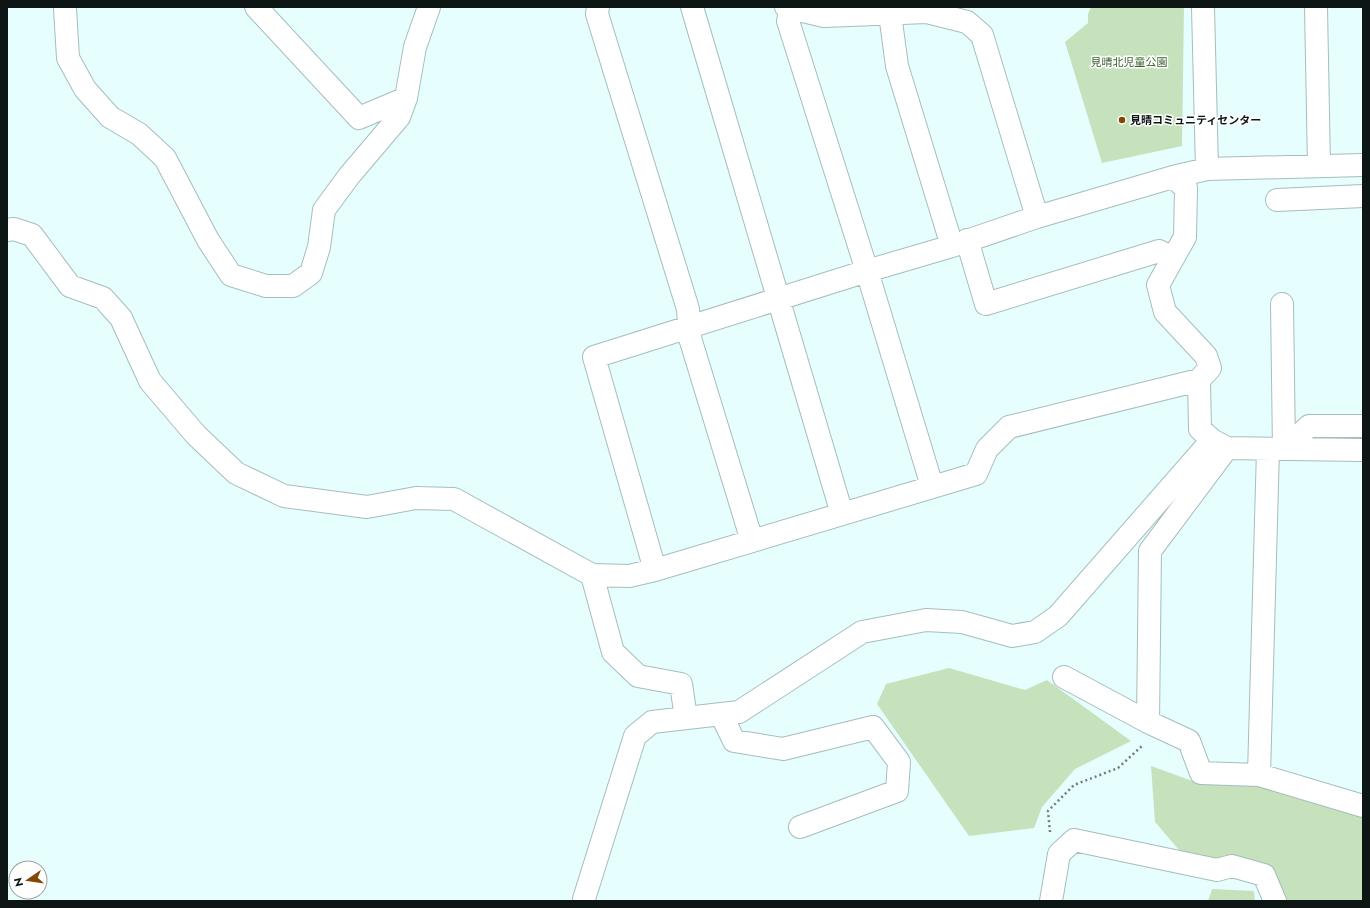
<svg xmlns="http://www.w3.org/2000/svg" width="1370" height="908" font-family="Jost,'Noto Sans JP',sans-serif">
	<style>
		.green { fill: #c5e2bd }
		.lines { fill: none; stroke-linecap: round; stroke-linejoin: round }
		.minor-casing { stroke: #a6bdbc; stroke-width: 24 }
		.path { stroke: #6f7e7e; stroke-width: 2.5; stroke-dasharray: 2 3; stroke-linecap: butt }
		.minor { stroke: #fff; stroke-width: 22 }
		.poi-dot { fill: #834603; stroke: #fff; stroke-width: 1.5 }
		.labels { text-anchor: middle; stroke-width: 3; stroke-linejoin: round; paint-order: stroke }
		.park-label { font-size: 11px; fill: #3b6230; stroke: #fff }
		.poi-label { font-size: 11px; font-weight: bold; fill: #0d1515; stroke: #fff; text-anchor: start }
	</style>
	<rect width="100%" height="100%" fill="#e6fefd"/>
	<path class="green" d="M1091,7H1184L1182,146L1102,163L1065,42L1088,23V14Z
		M949,668L1025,690L1047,680L1131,741L1075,769L1042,807L1034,828L969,836L877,704L886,684Z
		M1151,766L1198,783L1262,786L1363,814V901H1285L1272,868L1218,864L1185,857L1155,822Z
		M1212,889L1254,891L1255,901H1208Z"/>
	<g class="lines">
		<defs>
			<path id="minor" d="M256,7L359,118L406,98
				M598,7L597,14L688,309L690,338L752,541
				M692,7L842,514
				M786,7L824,16L927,12L967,22L982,35L1037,217
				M1203,7L1207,169
				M1316,7L1319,166
				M65,9L68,58L85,89L110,117L139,134L165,158L208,240L231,275L266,286H293L311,273L319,247L324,210L349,176L399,117L406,98L415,47L429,7
				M791,9L788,21L867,271L932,486
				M890,14L897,66L952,246
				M1277,200L1363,196
				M7,230L14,229L32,235L70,286L103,298L121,318L150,381L196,435L236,473L284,496L367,507L416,498L454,499L592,575L613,652L638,676L681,684L686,718
				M967,240L986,304L1159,251L1173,258
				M1282,304L1284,449
				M1199,380L1200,429L1212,440L1227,448L1363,450
				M1284,449L1309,426H1363
				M655,570L594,357L867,271L952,246L1037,217L1173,177L1207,169L1363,165
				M592,575L629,576L655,570L976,474L987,449L1009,427L1199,380L1210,368L1206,356L1165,312L1158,285L1185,237L1186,188L1173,177
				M1064,677L1148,722L1189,741L1201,773L1259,775L1363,806
				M721,714L734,741L783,749L873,727L899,762L897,791L800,827
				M1148,722L1150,551L1227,448
				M1259,775L1268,449
				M584,901V899L635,736L652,722L739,712L862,632L926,620L962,622L1012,636L1035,632L1058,616L1212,440
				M1051,901L1059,854L1074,840L1217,870L1232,866L1264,875L1275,901"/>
		</defs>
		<use href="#minor" class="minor-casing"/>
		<path class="path" d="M1050,832L1048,811L1074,785L1118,768L1143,745"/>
		<use href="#minor" class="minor"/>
	</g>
	<circle class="poi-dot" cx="1122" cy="120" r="4"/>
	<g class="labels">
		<g class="park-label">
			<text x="1129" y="66">見晴北児童公園</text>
		</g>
		<g class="poi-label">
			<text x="1130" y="124">見晴コミュニティセンター</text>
		</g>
	</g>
	<rect width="1370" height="908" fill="none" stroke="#0d1515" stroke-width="16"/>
	<g transform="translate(28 880) rotate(257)"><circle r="19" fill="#ffffff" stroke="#9ea1a1"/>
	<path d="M0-3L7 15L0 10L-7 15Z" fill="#834603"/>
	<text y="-6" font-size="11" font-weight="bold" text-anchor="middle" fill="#0d1515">N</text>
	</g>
</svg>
